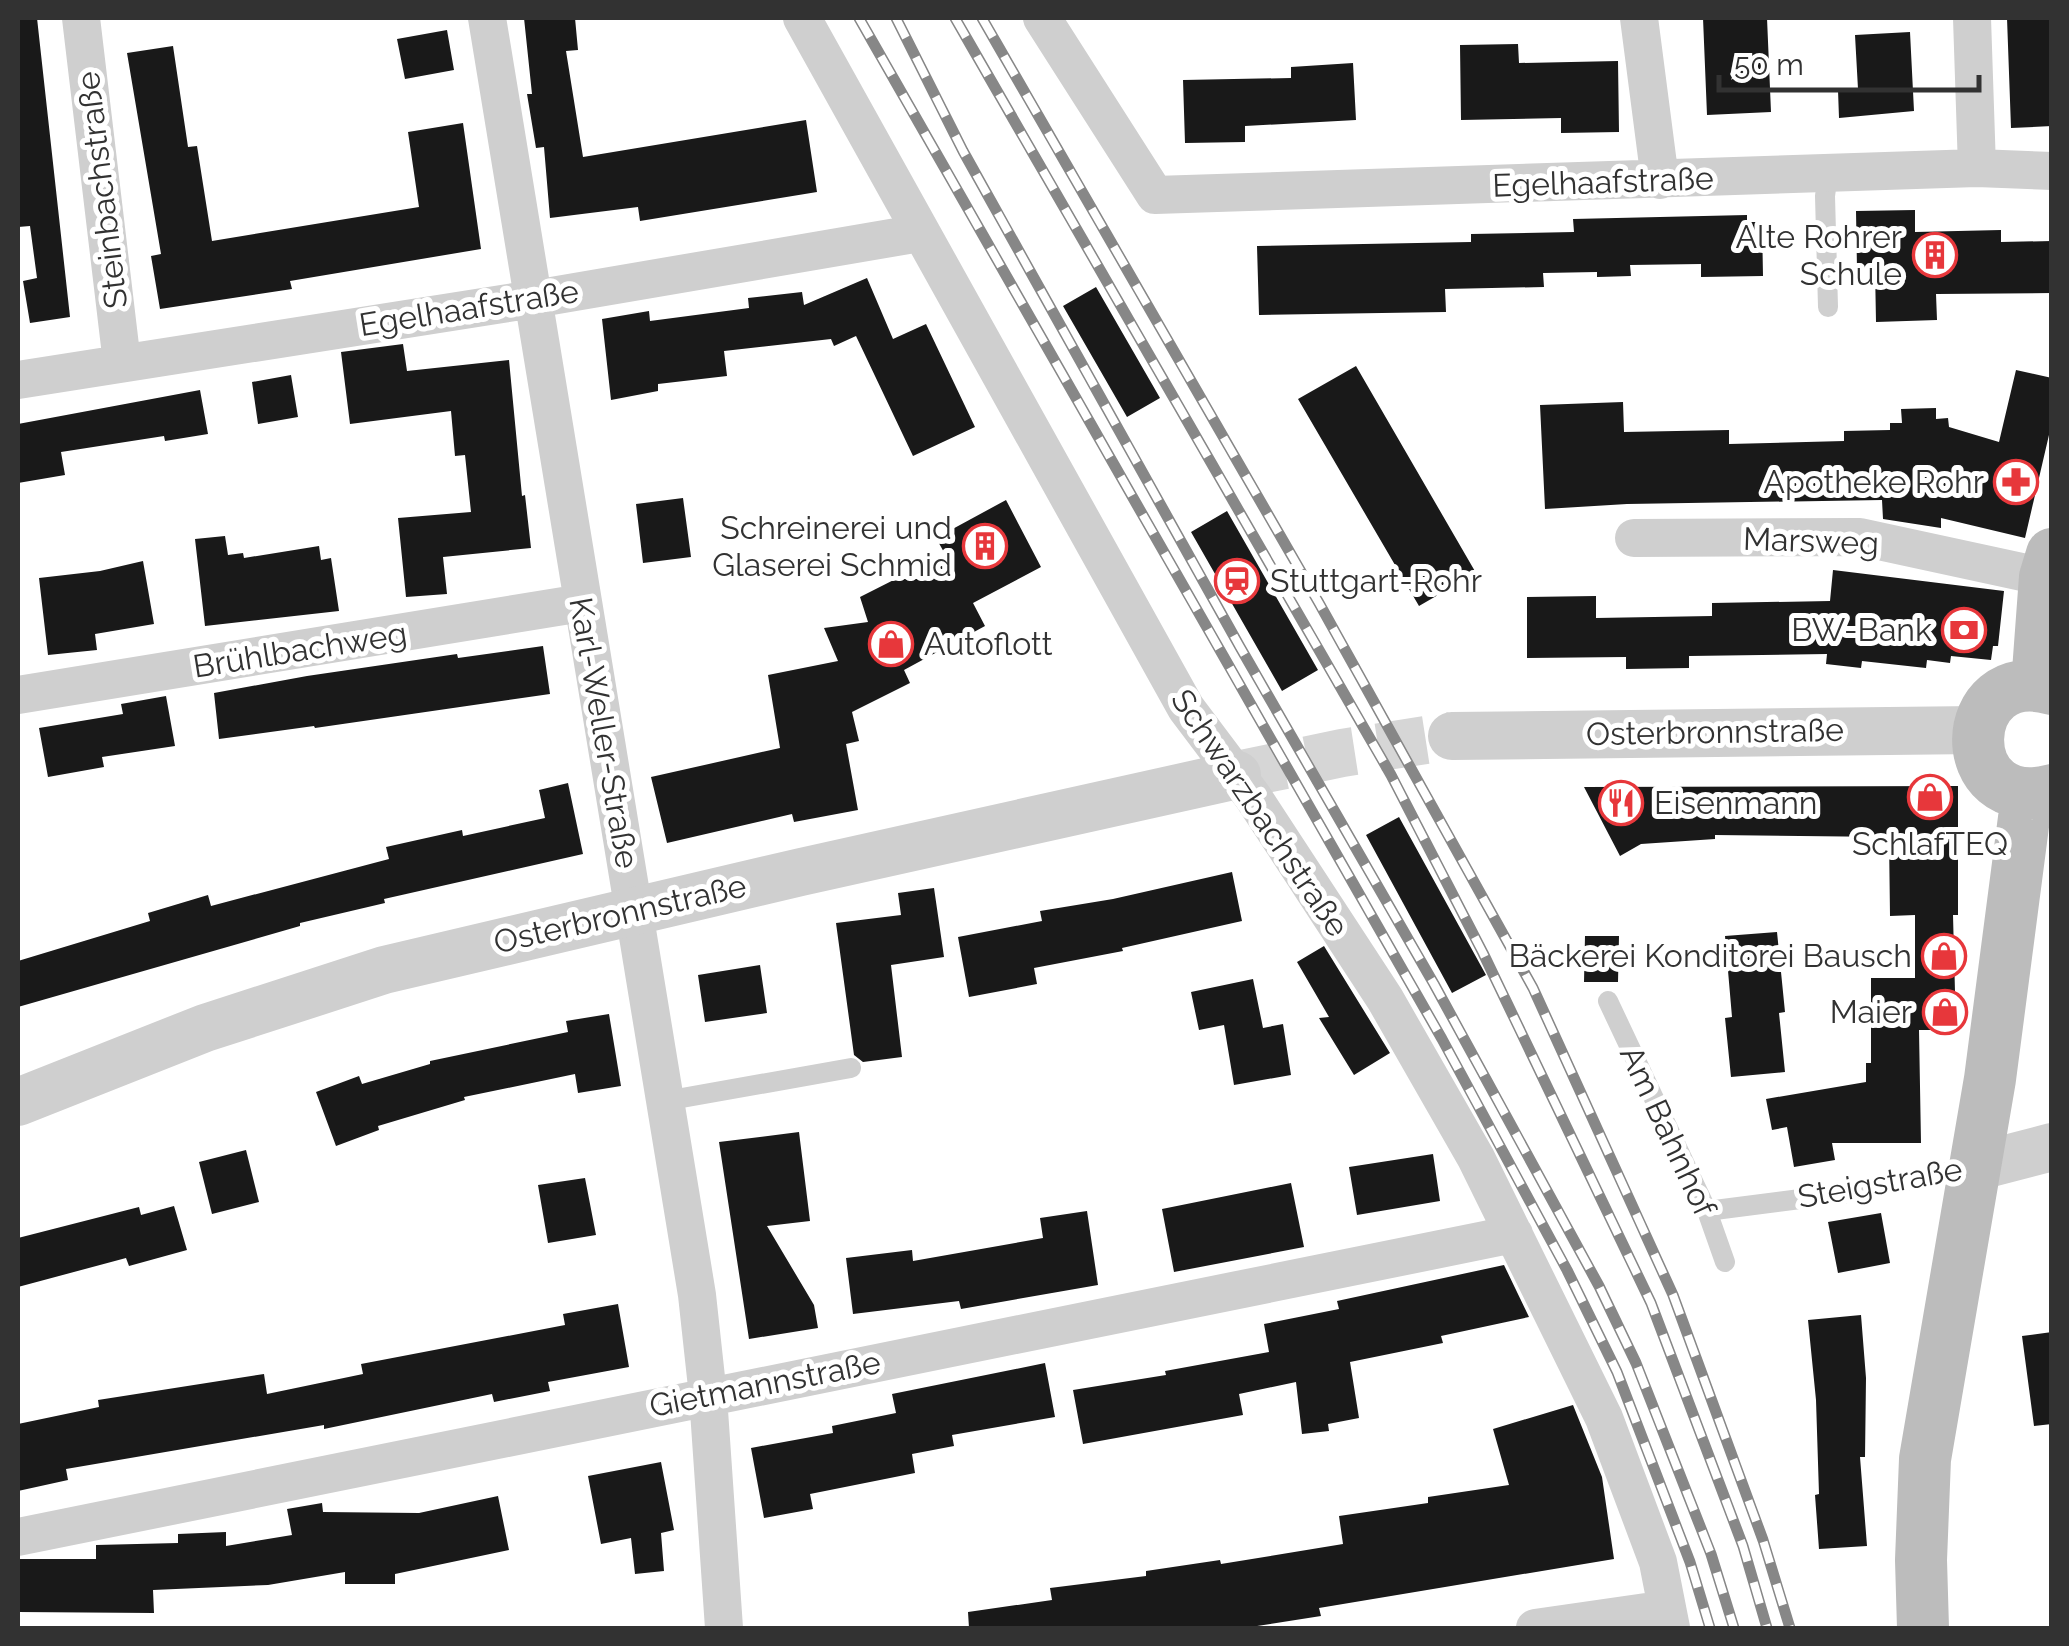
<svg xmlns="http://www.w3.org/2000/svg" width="2069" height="1646" font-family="Raleway,sans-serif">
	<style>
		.building { fill: #191919 }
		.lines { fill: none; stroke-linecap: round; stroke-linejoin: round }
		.tertiary-tunnel { stroke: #d6d6d6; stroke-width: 48; stroke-dasharray: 48 24; stroke-linecap: butt }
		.service { stroke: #cfcfcf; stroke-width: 20 }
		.minor { stroke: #cfcfcf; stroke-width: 38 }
		.tertiary { stroke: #cfcfcf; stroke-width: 48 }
		.secondary { stroke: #bcbcbc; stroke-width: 52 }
		.rail-casing { stroke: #878787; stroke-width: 11 }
		.rail { stroke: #fff; stroke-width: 8; stroke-dasharray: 22; stroke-linecap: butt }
		.labels { text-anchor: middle; stroke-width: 10; stroke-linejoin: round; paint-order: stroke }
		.street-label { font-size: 32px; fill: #323232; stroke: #fff }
		.poi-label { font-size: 32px; fill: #323232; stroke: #fff; text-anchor: end }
	</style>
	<rect width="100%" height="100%" fill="#fff"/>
	<path class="building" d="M18,18H37L70,317L30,323L23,281L37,278L30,226L18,227Z
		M524,18H575L578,50L566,51L583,157L806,120L817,192L640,221L638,207L550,218L544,147L536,148L527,94H532Z
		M1703,18H1767L1771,112L1707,115Z
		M2007,18H2052V126L2011,128Z
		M447,30L454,70L405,79L397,39Z
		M1910,32L1914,111L1839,118L1838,90L1858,89L1855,35Z
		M1518,44L1519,63L1618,61L1619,132L1561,133V118L1461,120L1460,45Z
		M173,46L188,147L197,146L212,241L419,207L408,132L463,123L481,249L290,281L292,289L160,309L151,256L161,254L127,53Z
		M1353,63L1356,120L1245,126V142L1185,143L1183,80L1291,78V67Z
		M1915,210V232L2001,230V242L2052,241V293L1936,294L1937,320L1876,322L1875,268L1857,269L1856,211Z
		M1747,215V222H1762L1763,276L1701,277V264L1630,265L1631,276L1597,277V272L1543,273L1544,287L1445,289L1446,312L1259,315L1257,246L1471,242V234L1574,232L1573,219Z
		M867,278L893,339L926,324L975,427L913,456L856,336L834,346L831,339L724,351L727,376L658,384V391L611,400L602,319L649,311L650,321L749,308L748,298L802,292L804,305Z
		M1096,287L1160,398L1127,417L1063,306Z
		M403,344L407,371L509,360L522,496L525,495L531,548L443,557L447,594L406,597L398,518L471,512L465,455L455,456L451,411L350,424L341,352Z
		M1356,366L1476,573L1419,606L1298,399Z
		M2016,370L2052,378V422L2025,538L1941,518V528L1883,519L1882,500L1627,504L1545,509L1540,405L1623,402L1624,432L1729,430V444L1844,441V431L1890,430V423H1902L1901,409L1936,408V419L1948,418L1949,427L1999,442Z
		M291,375L298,417L258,424L252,382Z
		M200,390L208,434L165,441L164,436L61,452L65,475L18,483V424Z
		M683,498L691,557L643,563L636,504Z
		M1006,500L1041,567L973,603L985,626L904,670L910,683L852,712L859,741L846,744L858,810L794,822L792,814L667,843L651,777L780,748L768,675L838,661L824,628L868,622L860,597L945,554L936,538Z
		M1227,511L1318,670L1282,691L1191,532Z
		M225,536L228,555L243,553L244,558L319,546L321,560L331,558L339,611L205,626L195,539Z
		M143,561L154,624L95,634L97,650L48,655L39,578L100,571Z
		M1833,570L2004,591L1998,646H1993L1991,660L1951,656L1950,663L1927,660L1926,668L1862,661L1861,668L1826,664L1827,654L1689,656V668L1626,669V657L1527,658V597L1596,596V618L1712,616V603L1830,601Z
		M543,646L550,694L315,728L314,726L219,739L214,693L307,676L457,654L458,658Z
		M166,696L175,746L102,757L104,767L48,777L39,728L123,714L121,704Z
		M568,783L583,854L384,899L385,903L300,923V926L18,1007V961L150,921L148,913L208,895L211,906L389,859L386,847L462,830L463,836L545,818L539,790Z
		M1958,786V915H1953L1956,1030H1919L1921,1143H1832L1835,1160L1794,1167L1787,1127L1772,1130L1766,1099L1866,1082V1063H1871V978H1915V915L1890,916L1889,837L1715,835V839L1641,844L1620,856L1584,787Z
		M1399,817L1486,975L1452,993L1366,835Z
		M1232,872L1242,921L1122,948L1123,951L1034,968L1037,984L969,997L958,937L1042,921L1040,911L1113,899Z
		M934,888L944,957L891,965L902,1057L863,1062L854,1055L836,923L901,915L898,893Z
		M1777,932L1785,1012L1779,1013L1785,1072L1731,1077L1725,1018L1732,1017L1725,936Z
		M1585,936H1619L1618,982H1584Z
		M1324,946L1390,1053L1354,1075L1319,1018L1329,1017L1297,962Z
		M760,965L767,1013L705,1022L698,975Z
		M1253,979L1263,1028L1283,1024L1291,1075L1234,1085L1224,1025L1199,1030L1191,992Z
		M609,1014L621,1086L578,1093L575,1074L464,1097L465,1100L378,1126L379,1130L336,1146L316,1092L359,1076L362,1084L430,1064V1061L568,1032L566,1021Z
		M799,1132L810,1221L767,1226L814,1305L818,1328L749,1339L719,1142Z
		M246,1150L259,1202L212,1214L199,1162Z
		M1433,1154L1440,1201L1357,1215L1349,1167Z
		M585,1178L596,1235L548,1243L538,1185Z
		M1291,1183L1304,1247L1174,1272L1162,1209Z
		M174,1206L187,1250L129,1266L126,1258L18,1287V1238L139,1207L141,1215Z
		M1087,1211L1098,1285L961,1309L959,1301L853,1314L846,1258L912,1250L913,1261L1043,1238L1040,1218Z
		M1881,1213L1890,1263L1838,1273L1828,1222Z
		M1504,1265L1529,1317L1441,1336L1443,1343L1350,1362L1359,1418L1328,1424L1329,1431L1302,1434L1296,1382L1239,1394L1243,1415L1083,1444L1073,1390L1166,1375L1165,1371L1269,1352L1264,1324L1339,1309L1337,1301Z
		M618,1304L629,1367L548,1382L550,1391L494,1402L492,1394L324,1429V1425L66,1469L68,1480L18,1491V1424L99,1407L98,1400L264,1374L267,1394L363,1374L361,1364L565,1325L563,1314Z
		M1861,1315L1866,1378L1865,1457H1860L1867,1546L1819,1549L1815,1495L1819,1494L1816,1400L1808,1320Z
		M2052,1332V1424L2034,1426L2022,1336Z
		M1045,1363L1055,1417L952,1435L954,1446L912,1454L915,1473L810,1494L813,1509L764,1518L751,1448L833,1433L832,1426L896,1413L892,1394Z
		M1573,1405L1602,1477L1614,1559L1319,1608L1321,1616L1244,1628H969L968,1612L1052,1600L1050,1588L1146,1576V1571L1220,1560L1221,1564L1343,1544L1339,1516L1428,1503V1497L1509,1485L1493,1429Z
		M661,1462L674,1530L661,1533L664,1571L635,1574L631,1538L601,1544L588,1476Z
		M498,1496L509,1550L395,1574V1584H345V1572L268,1585L153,1590L154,1613L18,1612V1559H96V1545L178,1543V1534L226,1532V1546L292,1535L287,1509L322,1503L323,1512L419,1513Z"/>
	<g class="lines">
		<path class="tertiary-tunnel" d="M1237,775L1342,753L1452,736"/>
		<path class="service" d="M1828,307L1825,196L1828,174
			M1608,1001L1707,1211L1725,1262
			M665,1101L851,1068
			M1707,1211L1847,1193L1973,1167"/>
		<path class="minor" d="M81,18L122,363
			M487,18L697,1295L708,1396L724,1628
			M802,18L1186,708L1253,797L1385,999L1476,1158L1604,1418L1658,1562L1671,1628
			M1042,18L1155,195L1977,168L2052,171
			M1639,18L1660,180
			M1972,18L1977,168
			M18,380L534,299L920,233
			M1634,538L1860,537L2045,577
			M18,695L582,603
			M18,1537L1514,1234
			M1535,1628L1667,1609"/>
		<path class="tertiary" d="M1452,736L1977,730
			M18,1102L205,1028L384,970L801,872L1237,775
			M1975,1167L2052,1147"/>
		<path class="secondary" d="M2037,685L2045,577L2052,554
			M2052,689C1955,661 1952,817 2052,790
			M1923,1628L1921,1560L1925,1459L1990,1079L2027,795"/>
		<defs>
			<path id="rail" d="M859,18L1442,1039L1567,1270L1617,1372L1690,1562L1710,1628
				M896,18L963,151L1240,647L1434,984L1599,1286L1636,1363L1711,1554L1734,1628
				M955,18L1391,775L1483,953L1651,1303L1743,1546L1767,1628
				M982,18L1319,603L1533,988L1673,1295L1763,1540L1790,1628"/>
		</defs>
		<use href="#rail" class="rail-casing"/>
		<use href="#rail" class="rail"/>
	</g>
	<defs>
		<symbol id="building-ring" viewBox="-11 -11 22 22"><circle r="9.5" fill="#fff" stroke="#e7373b" stroke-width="1.5"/><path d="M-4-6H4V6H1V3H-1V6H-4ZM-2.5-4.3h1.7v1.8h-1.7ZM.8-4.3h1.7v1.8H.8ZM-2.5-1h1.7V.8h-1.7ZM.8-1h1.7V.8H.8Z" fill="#e7373b"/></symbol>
		<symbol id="pharmacy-ring" viewBox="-11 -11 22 22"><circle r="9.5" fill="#fff" stroke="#e7373b" stroke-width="1.5"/><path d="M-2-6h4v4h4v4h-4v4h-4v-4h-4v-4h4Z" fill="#e7373b"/></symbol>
		<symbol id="station-ring" viewBox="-11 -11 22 22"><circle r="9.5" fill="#fff" stroke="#e7373b" stroke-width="1.5"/><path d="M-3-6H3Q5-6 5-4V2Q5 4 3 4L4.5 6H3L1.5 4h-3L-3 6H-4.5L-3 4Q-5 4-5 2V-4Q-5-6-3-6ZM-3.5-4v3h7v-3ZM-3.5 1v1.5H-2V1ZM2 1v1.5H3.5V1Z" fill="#e7373b"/></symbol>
		<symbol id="bank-ring" viewBox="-11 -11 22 22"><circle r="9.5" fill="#fff" stroke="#e7373b" stroke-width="1.5"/><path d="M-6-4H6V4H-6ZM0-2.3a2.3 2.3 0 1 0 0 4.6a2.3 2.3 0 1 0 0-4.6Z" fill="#e7373b"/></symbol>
		<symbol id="shop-ring" viewBox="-11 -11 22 22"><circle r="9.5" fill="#fff" stroke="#e7373b" stroke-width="1.5"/><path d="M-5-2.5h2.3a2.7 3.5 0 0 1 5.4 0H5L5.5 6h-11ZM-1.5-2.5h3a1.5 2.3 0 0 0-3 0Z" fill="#e7373b"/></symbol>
		<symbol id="restaurant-ring" viewBox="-11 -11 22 22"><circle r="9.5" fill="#fff" stroke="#e7373b" stroke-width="1.5"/><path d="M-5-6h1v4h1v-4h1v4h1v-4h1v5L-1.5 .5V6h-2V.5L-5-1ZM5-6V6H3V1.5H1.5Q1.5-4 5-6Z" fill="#e7373b"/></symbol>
	</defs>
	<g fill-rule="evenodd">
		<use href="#building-ring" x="1910" y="230" width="50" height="50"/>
		<use href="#pharmacy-ring" x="1991" y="457" width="50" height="50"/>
		<use href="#building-ring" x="960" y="521" width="50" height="50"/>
		<use href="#station-ring" x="1212" y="556" width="50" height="50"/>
		<use href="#bank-ring" x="1939" y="605" width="50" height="50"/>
		<use href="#shop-ring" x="866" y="619" width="50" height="50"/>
		<use href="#shop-ring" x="1905" y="772" width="50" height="50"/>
		<use href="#restaurant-ring" x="1596" y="778" width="50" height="50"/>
		<use href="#shop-ring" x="1919" y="931" width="50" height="50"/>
		<use href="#shop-ring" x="1920" y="987" width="50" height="50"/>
	</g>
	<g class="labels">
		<g class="street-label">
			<text transform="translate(1603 182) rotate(-2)" y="11">Egelhaafstraße</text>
			<text transform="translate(102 190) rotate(-97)" y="11">Steinbachstraße</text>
			<text transform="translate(469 308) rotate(-9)" y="11">Egelhaafstraße</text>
			<text transform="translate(1811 541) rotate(2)" y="11">Marsweg</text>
			<text transform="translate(300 650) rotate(-9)" y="11">Brühlbachweg</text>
			<text transform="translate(1715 732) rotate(-1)" y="11">Osterbronnstraße</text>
			<text transform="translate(604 733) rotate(80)" y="11">Karl-Weller-Straße</text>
			<text transform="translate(1260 813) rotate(56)" y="11">Schwarzbachstraße</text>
			<text transform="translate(620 914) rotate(-13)" y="11">Osterbronnstraße</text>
			<text transform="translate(1668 1131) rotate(65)" y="11">Am Bahnhof</text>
			<text transform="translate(1880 1183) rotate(-10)" y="11">Steigstraße</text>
			<text transform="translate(765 1384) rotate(-11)" y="11">Gietmannstraße</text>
		</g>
		<g class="poi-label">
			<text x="1902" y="248">Alte Rohrer<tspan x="1902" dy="37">Schule</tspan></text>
			<text x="1984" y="493">Apotheke Rohr</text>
			<text x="952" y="539">Schreinerei und<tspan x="952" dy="37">Glaserei Schmid</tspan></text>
			<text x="1270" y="592" text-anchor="start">Stuttgart-Rohr</text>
			<text x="1932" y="641">BW-Bank</text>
			<text x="924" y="655" text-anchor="start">Autoflott</text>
			<text x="1654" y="814" text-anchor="start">Eisenmann</text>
			<text x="1930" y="855" text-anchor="middle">SchlafTEQ</text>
			<text x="1912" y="967">Bäckerei Konditorei Bausch</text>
			<text x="1912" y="1023">Maier</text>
		</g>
	</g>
	<rect width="2069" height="1646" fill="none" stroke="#323232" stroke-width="40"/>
	<path d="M1719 75v15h260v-15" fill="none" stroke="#323232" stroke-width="5"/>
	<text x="1734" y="75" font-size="30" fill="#323232" stroke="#ffffff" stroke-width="8" paint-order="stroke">50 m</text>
</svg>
